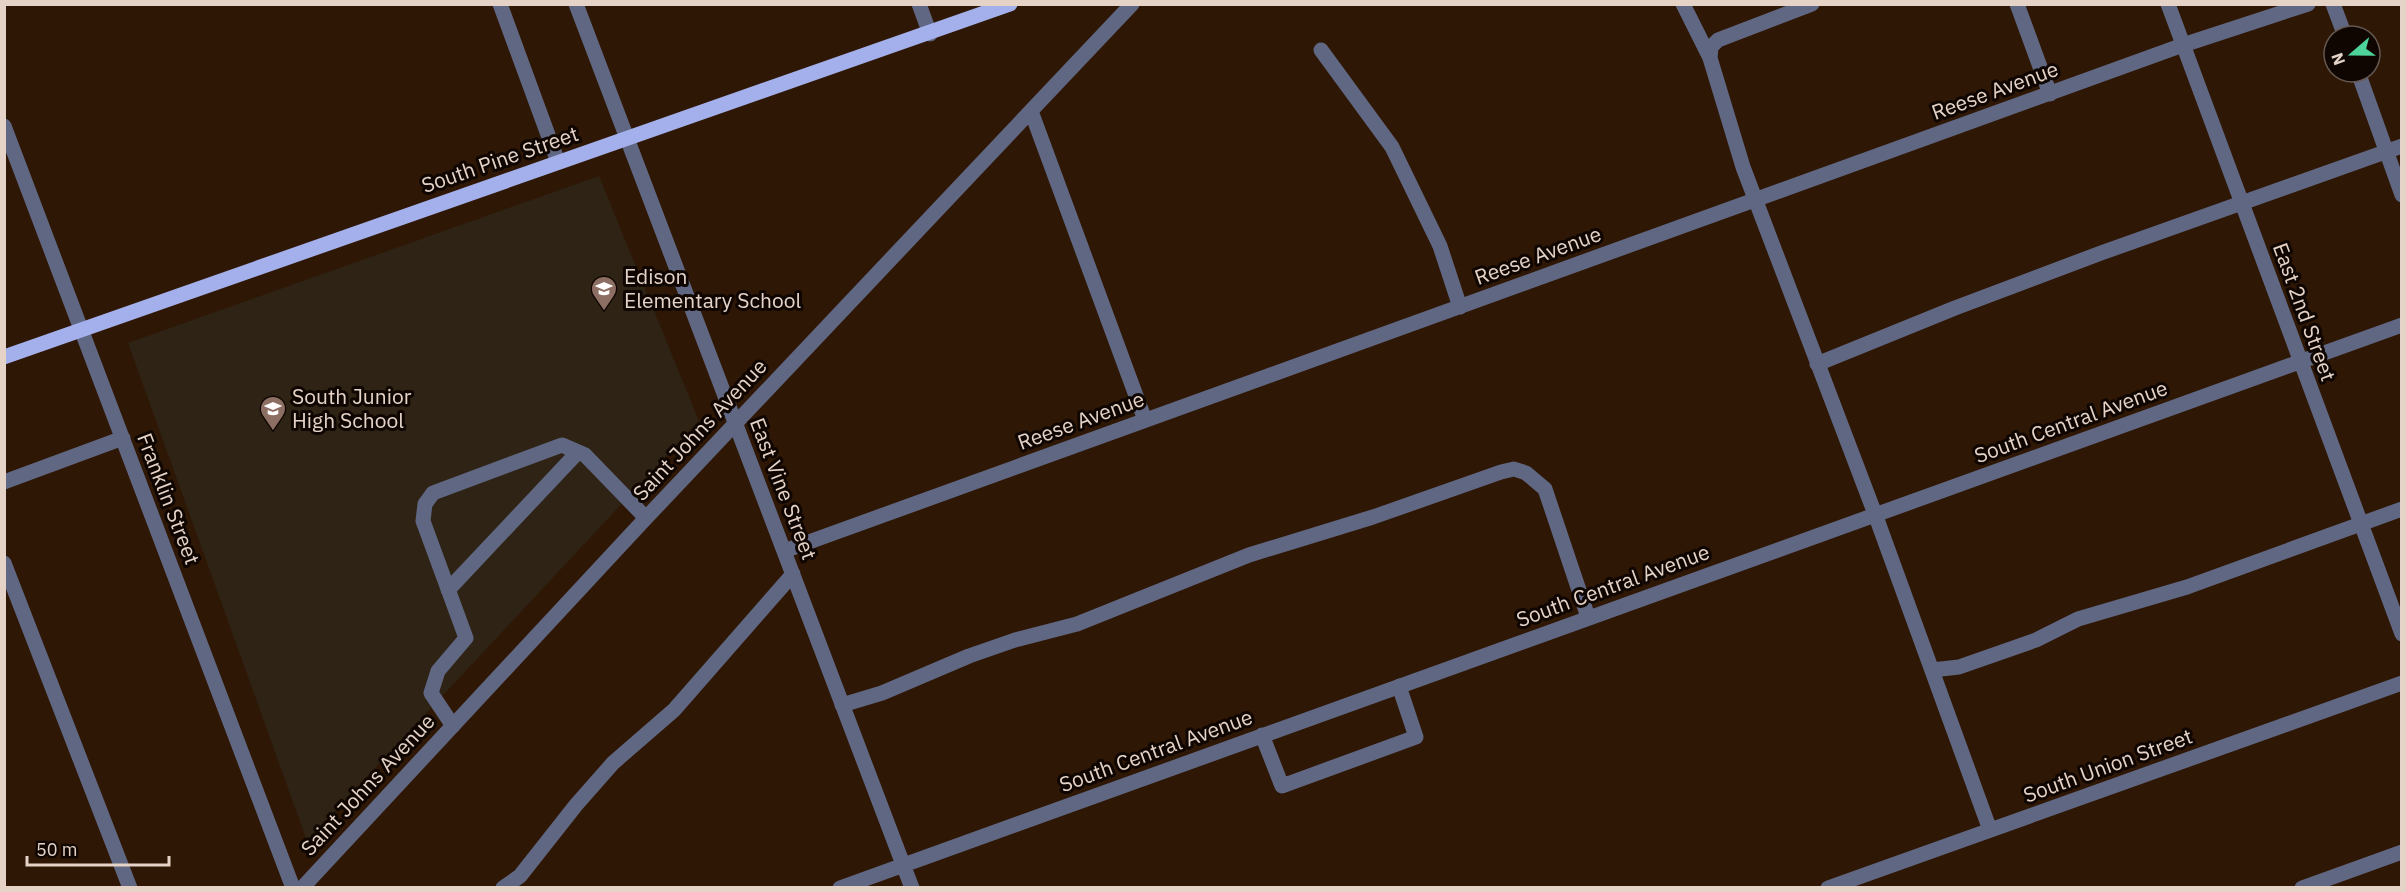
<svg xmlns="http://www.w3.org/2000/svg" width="2406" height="892" font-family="'IBM Plex Sans',sans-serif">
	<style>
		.education { fill: #2e2314 }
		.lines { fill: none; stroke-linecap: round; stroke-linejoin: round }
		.minor { stroke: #606783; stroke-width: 15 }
		.major { stroke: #a4b0ec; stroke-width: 15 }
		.labels { text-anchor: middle; stroke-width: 6; stroke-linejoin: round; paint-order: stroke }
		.street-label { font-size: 21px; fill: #e5d3c8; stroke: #0f0602 }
		.poi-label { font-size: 21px; fill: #e5d3c8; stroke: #0f0602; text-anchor: start }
	</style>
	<rect width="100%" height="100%" fill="#2f1705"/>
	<path class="education" d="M599,176L699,421L307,841L128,343Z"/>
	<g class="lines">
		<path class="minor" d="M500,4L558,162
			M576,4L912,888
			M919,4L930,34
			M1683,4L1710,58
			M1812,4L1718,40L1711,47L1710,58L1743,167L1875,514L1990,830
			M2017,4L2050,94
			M2168,4L2402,634
			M2333,4L2345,36
			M1321,50L1392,147L1440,246L1460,307
			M2358,72L2402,195
			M1031,111L1145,420
			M4,126L293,888
			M1817,364L1955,308L2101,253L2402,146
			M4,482L123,438
			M784,551L2183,45L2308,4
			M4,563L130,888
			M448,590L578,452
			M1932,670L1959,667L2036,640L2078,619L2187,587L2402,509
			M842,705L882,693L969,656L1015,640L1077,624L1249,555L1373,517L1501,472L1514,469L1526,473L1545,489L1588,617
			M453,726L431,693L438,671L466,638L423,521L425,504L433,493L562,445L585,455L646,518
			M1262,735L1282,786L1416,737L1399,686
			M302,888L646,518L1132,4
			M503,888L520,876L576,805L613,763L674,710L793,574
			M840,888L2402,325
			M1828,888L2402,683
			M2302,888L2402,852"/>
		<path class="major" d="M4,357L1010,4"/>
	</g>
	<defs>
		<symbol id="school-pin" viewBox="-11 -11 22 30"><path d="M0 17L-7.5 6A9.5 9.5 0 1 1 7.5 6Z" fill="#8d6e63" stroke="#0f0602"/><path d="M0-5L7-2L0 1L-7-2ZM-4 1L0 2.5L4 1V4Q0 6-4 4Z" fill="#fff"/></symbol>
	</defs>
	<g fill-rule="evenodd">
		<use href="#school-pin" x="589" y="274" width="30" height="40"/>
		<use href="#school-pin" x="258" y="394" width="30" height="40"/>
	</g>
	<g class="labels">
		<g class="street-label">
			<text transform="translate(1995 91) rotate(-20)" y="7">Reese Avenue</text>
			<text transform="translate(500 160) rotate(-19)" y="7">South Pine Street</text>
			<text transform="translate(1538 256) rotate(-20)" y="7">Reese Avenue</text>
			<text transform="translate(2304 312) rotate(70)" y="7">East 2nd Street</text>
			<text transform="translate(1081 421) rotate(-20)" y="7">Reese Avenue</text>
			<text transform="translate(2071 422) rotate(-20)" y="7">South Central Avenue</text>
			<text transform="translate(700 430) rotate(-47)" y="7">Saint Johns Avenue</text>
			<text transform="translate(783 489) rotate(69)" y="7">East Vine Street</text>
			<text transform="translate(168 499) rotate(69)" y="7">Franklin Street</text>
			<text transform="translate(1613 586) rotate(-20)" y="7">South Central Avenue</text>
			<text transform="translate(1156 751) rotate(-20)" y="7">South Central Avenue</text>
			<text transform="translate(2108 766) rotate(-20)" y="7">South Union Street</text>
			<text transform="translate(368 785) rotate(-47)" y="7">Saint Johns Avenue</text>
		</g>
		<g class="poi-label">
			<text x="624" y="284">Edison<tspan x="624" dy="24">Elementary School</tspan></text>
			<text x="292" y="404">South Junior<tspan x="292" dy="24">High School</tspan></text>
		</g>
	</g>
	<rect width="2406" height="892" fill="none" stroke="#e5d3c8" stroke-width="12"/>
	<g transform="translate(2352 54) rotate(250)"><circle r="28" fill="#0f0602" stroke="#655851" stroke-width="1.5"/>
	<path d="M0-4.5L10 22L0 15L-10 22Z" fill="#4ed39a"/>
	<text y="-9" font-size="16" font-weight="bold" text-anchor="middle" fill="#e5d3c8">N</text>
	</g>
	<path d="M27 856v9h142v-9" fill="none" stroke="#e5d3c8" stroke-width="3"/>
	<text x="36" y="856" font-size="18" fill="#e5d3c8" stroke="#0f0602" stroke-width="4.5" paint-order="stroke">50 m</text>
</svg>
